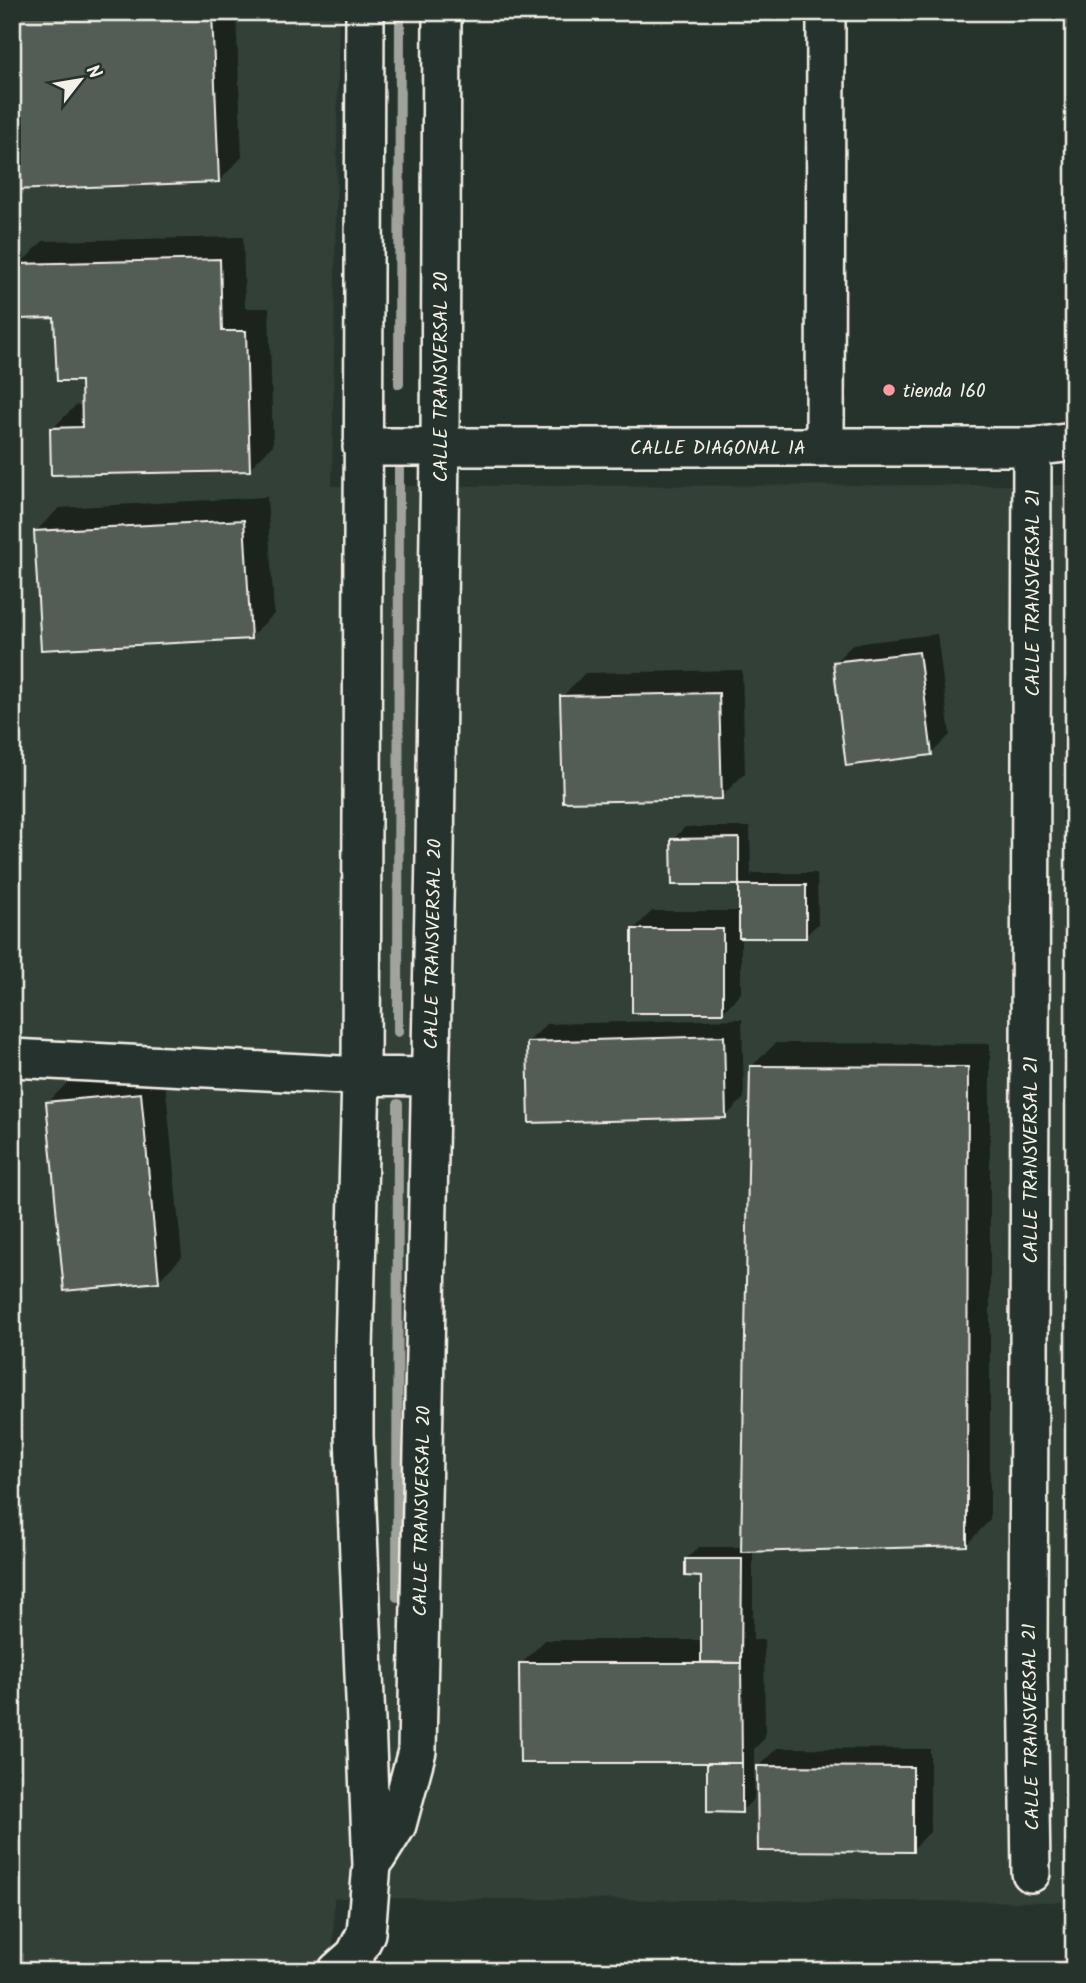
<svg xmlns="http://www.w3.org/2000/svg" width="1086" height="1983" font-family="Kalam,sans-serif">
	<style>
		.built { fill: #333f39 }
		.shadow { fill: #0007 }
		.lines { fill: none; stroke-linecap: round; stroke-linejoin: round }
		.stream { stroke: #9fa39b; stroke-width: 10 }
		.building { fill: #525c55; stroke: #f4f1e8; stroke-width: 2 }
		.minor-casing { stroke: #f4f1e8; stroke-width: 42 }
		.minor { stroke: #26332d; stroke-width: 37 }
		.poi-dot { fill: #ff9aa2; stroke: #26332d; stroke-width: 2.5 }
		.labels { text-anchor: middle; stroke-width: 5; stroke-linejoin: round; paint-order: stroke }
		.street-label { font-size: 19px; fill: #f4f1e8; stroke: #26332d }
		.poi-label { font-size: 19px; fill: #f4f1e8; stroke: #26332d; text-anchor: start }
	</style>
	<rect width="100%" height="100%" fill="#26332d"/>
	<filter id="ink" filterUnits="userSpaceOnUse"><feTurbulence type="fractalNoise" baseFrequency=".0143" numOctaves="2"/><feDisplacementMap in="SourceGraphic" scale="14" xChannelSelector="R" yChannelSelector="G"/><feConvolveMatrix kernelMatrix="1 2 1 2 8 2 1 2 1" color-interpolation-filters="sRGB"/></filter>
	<g filter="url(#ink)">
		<path class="built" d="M12,12H339L332,486L1074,485V1902L334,1898L333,1971H12Z"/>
		<path class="shadow" d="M12,12H236L242,157L219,181Z
			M243,237L245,308H269L273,445L249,469L52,429L76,405H83L82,379L56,317L19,265L43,241Z
			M267,497L274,614L250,637L35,532L59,508Z
			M937,634L950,735L931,754L835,662L853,644Z
			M742,670L745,773L721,797L562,697L585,673Z
			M685,827H750L751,876L753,873H817L818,924L805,936H741V993L723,1012L633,930L652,911H741V881L738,883L673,840Z
			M742,1019L744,1098L726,1116L528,1042L547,1024Z
			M776,1043L990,1044V1520L967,1544L753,1550V1640H764L765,1738L754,1749V1799L741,1811L709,1761L521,1664L545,1640H703V1575L686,1559L699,1547H743L752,1066Z
			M164,1070L182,1257L158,1281L48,1102L71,1079Z
			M777,1748L930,1749V1832L912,1850L759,1766Z"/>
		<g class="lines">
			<path class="stream" d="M399,384L400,12
				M398,1032L399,460
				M397,1597L398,1104"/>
		</g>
		<path class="building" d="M12,12H212L219,182L12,190Z
			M220,259L222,331H246L250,471L51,475L50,428L82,427L81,381H57L54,318L19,319L17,264Z
			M244,520L251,639L41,650L34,531Z
			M919,652L932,755L846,766L833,662Z
			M719,693L722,799L563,802L560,696Z
			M739,838V885H672L671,839Z
			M739,885H806V938H739Z
			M632,929H723V1013H632Z
			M724,1036L726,1118L529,1123L527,1042Z
			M750,1066L968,1067L967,1546L741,1552Z
			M141,1093L159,1282L64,1291L46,1102Z
			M685,1559H742L741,1663L701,1662V1577L685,1576Z
			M519,1663H741L742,1763H520Z
			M707,1763H742V1813L707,1812Z
			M757,1766L913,1767V1852L758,1851Z"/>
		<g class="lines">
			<defs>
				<path id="minor" d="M362,447H1032L1074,442
					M825,447L826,12
					M12,1058L361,1076L429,1077
					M372,1865L397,1825L417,1751L435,854L440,447L442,12
					M1031,1873L1028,1666L1032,447
					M337,1971L355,1955L366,1933L372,1865L354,1436V1350L361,1076L365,12"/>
			</defs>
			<use href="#minor" class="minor-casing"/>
			<use href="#minor" class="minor"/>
		</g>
	</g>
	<circle class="poi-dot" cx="889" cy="390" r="7"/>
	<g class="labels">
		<g class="street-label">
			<text transform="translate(440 377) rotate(-90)" y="7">CALLE TRANSVERSAL 20</text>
			<text x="718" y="454">CALLE DIAGONAL 1A</text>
			<text transform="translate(1032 593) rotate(-90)" y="7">CALLE TRANSVERSAL 21</text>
			<text transform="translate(432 944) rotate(-89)" y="7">CALLE TRANSVERSAL 20</text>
			<text transform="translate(1030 1160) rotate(-90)" y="7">CALLE TRANSVERSAL 21</text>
			<text transform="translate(421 1511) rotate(-89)" y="7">CALLE TRANSVERSAL 20</text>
			<text transform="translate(1030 1727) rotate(-91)" y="7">CALLE TRANSVERSAL 21</text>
		</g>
		<g class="poi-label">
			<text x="903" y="397">tienda 160</text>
		</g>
	</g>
	<rect width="1086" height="1983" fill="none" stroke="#26332d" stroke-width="42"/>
	<rect x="21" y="21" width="1044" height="1941" fill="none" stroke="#f4f1e8" stroke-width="2.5" filter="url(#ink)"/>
	<g transform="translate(80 80) rotate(59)" stroke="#26332d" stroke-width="5" paint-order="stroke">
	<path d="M0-5L12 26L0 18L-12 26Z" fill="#f4f1e8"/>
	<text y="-10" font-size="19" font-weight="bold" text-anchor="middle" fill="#f4f1e8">N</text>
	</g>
</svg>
